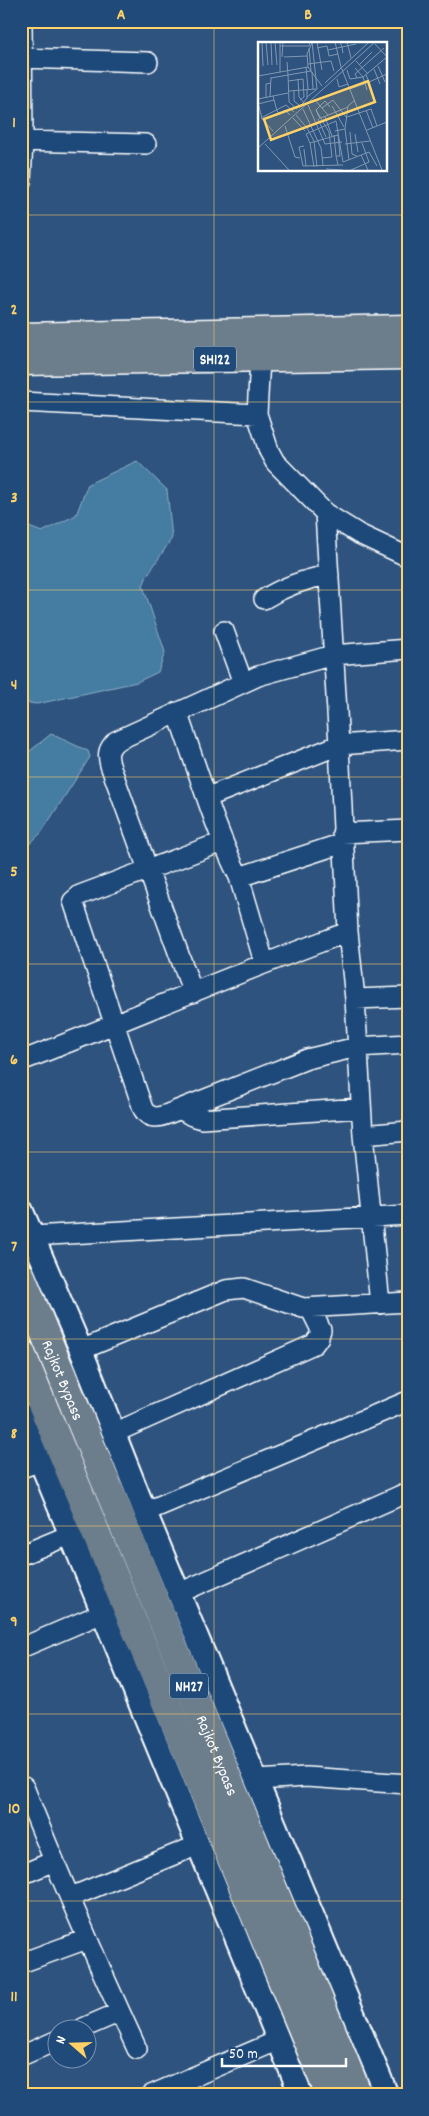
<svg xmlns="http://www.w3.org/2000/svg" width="429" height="2116" font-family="Dekko,sans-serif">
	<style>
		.water { fill: #457ca1; stroke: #8fb0c7 }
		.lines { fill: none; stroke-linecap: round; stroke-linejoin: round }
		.minor-casing { stroke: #fff; stroke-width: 22 }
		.tertiary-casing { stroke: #fff; stroke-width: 26 }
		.primary-casing { stroke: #fff; stroke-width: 31 }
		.trunk-casing { stroke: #fff; stroke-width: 31 }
		.minor { stroke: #1f4a7a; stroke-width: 19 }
		.tertiary { stroke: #1f4a7a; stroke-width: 22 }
		.primary { stroke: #6c7d8c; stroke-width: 28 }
		.trunk { stroke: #6c7d8c; stroke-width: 28 }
		.grid { fill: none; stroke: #ffd166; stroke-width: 1; stroke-opacity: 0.55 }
		.labels { text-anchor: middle; stroke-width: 5; stroke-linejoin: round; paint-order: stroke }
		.shield { fill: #1f4a7a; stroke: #bcc9d7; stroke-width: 1 }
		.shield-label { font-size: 15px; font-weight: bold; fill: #fff }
		.street-label { font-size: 16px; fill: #fff; stroke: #1f4a7a }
		.inset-road { fill: none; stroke: #8298b2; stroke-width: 1 }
		.view { fill: #ffd166; fill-opacity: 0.15; stroke: #ffd166; stroke-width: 2.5 }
		.inset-edge { fill: none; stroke: #fff; stroke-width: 2.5 }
		.neatline { fill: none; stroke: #ffd166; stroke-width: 2 }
		.grid-label { font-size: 16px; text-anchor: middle; font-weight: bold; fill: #ffd166 }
	</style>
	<rect width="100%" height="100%" fill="#2e537e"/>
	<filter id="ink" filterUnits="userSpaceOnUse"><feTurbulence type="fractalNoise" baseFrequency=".02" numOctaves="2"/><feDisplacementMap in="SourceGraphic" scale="10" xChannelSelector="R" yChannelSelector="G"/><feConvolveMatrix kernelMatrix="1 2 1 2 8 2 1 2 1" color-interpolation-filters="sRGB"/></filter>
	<g filter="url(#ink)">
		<path class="water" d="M137,461L167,490L172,538L147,576L143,586L165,652L158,672L137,682L37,704L21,702V524L42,532L76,515L88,484Z
			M51,734L88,751L90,757L41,833L21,852V766L25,755Z"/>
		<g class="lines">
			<defs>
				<path id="minor" d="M21,58L148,62
					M21,141L146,144
					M21,181L23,141L22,21
					M258,347L260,359L257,414L269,451L275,462L325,513L359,534L408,557
					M21,402L257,414
					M325,513L339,745L348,932L355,999L363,1135L380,1304
					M264,599C285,586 305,579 329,575
					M224,631L243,683
					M177,712C197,767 213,825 239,877
					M208,797L339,745L408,740
					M342,833L408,830
					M264,962L239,877L343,843
					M193,993L110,765C107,754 108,749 116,741L258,676L333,655L408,649
					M355,999L408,997
					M21,1061C130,1019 238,972 348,932
					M361,1108L202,1119L192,1116L180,1109L307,1059L357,1047L408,1044
					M180,1109C167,1114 152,1124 143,1109L73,901L80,895L222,842
					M363,1135L408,1131
					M32,1236L408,1215
					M81,1350L226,1290L244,1288L303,1308L408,1302
					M114,1433L314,1344L319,1337L321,1330L310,1308
					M21,1468L41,1461
					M145,1512L408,1401
					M21,1555L72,1534
					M179,1593L408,1492
					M21,1648L105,1612
					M257,1780L306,1777L408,1784
					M24,1787C59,1875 97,1962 137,2049
					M21,1875L54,1861
					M71,1897L198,1845
					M21,1963L87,1939
					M83,2028L120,2012
					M21,2056L58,2040
					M151,2095L279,2040"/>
				<path id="tertiary" d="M21,1209L81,1350L145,1512L387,2095
					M21,1414C116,1640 209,1867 301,2095"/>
				<path id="primary" d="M21,337L408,329
					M21,361L408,355"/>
				<g id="trunk">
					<path id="s1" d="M21,1276L358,2095"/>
					<path d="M21,1353L330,2095"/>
				</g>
			</defs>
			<use href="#minor" class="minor-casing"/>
			<use href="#tertiary" class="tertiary-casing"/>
			<use href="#primary" class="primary-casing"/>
			<use href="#trunk" class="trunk-casing"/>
			<use href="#minor" class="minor"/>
			<use href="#tertiary" class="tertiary"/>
			<use href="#primary" class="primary"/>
			<use href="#trunk" class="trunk"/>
		</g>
	</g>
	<path class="grid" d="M214,21V2095M21,215H408M21,402H408M21,590H408M21,777H408M21,964H408M21,1152H408M21,1339H408M21,1526H408M21,1714H408M21,1901H408"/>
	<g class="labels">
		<g class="shield">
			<rect x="194" y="346.5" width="42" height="25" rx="4"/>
			<rect x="170" y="1673.5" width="38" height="25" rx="4"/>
		</g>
		<g class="shield-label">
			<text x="215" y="364">SH122</text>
			<text x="189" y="1691">NH27</text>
		</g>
		<g class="street-label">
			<text dy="6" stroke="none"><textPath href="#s1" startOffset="112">Rajkot Bypass</textPath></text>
			<text dy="6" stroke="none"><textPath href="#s1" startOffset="518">Rajkot Bypass</textPath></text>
		</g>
	</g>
	<g transform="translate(258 42)">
		<rect width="129" height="129" fill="#2e537e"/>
		<path class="inset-road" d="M4,0L5,24M8,0L10,23M13,0L14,23M17,0L19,23M22,0V30M59,0L64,28M77,0L83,25L124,128M82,0L84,5L98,2M89,0L93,16M54,1L49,12L50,25L64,44M117,2L129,15M22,4H51L52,0M59,6L69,4L71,14L80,12M70,8L84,5L85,11M24,15L25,0M26,15L49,14M98,19L110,32M50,22L73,19L76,29M101,23L114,10M120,24L127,40M48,25L50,47M97,26L105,35L109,48M116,27L122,42M89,28L92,37L105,35L129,15M54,30L55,47M0,34L50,25M13,36L30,33L29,20M99,36L97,32L126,6M40,37L41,55L46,61M79,37L81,45L90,42M30,39L45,37L46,55L42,58M67,41L111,0M112,46L111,40L129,32M92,47L111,40L108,33M36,48V59L41,63M31,49L58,47M15,54L19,69L22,72L27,68L32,73M12,55L13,35M49,55L59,47L54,0M8,56V42L13,41M0,57L30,51M56,57L70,73M0,61L4,76M0,62L16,58M50,63L67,102L84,100M74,64L86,85M41,66L49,56V47M64,66L75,58L88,75M39,67L31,60L30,33L53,29L51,6M45,67L63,106L65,123M58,68L67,59L72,65M108,68L115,86M38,73L49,86L56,99L59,125M67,75L74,94M89,75L113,67L119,84M35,76L47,89M63,76L90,65M60,77L68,95M62,77L58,68L71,90L74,115L64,116M27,84L37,115L42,116M87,87L91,118M109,88L129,80M15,89L3,76L28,63L36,70M77,89L87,87L90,64L97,58M92,90L94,112L99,114M80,92L82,114H78L80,123M97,92L100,110M76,93L78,114M80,93L52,101L48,92L78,79L85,120M52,101L56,125M7,102L31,128M87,102L112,99M46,104L41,105L45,124L85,123M0,106L117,0M46,107L48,124M103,113L110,128M85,120L111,110L119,124M68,127L85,128M93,128L111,120L104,101"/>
		<path class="view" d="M110,39L117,60L13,98L6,77Z"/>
		<rect width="129" height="129" class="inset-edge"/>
	</g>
	<rect width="429" height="2116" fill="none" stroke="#1f4a7a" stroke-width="55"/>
	<g transform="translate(72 2044) rotate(290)"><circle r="24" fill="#1f4a7a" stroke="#7992af"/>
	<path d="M0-4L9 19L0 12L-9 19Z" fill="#ffd166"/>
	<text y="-8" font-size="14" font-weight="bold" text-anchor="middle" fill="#ffffff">N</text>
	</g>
	<path d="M222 2058v8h124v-8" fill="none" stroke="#ffffff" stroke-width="2.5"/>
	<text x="229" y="2058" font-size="15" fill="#ffffff" stroke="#1f4a7a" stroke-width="4" paint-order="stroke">50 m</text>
	<rect x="28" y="28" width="374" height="2060" class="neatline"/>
	<g class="grid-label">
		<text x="121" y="19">A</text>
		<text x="308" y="19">B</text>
		<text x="14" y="127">1</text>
		<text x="14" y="314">2</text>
		<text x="14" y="502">3</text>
		<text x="14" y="689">4</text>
		<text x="14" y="876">5</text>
		<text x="14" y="1064">6</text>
		<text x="14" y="1251">7</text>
		<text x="14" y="1438">8</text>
		<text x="14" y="1626">9</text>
		<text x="14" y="1813">10</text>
		<text x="14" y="2001">11</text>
	</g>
</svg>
